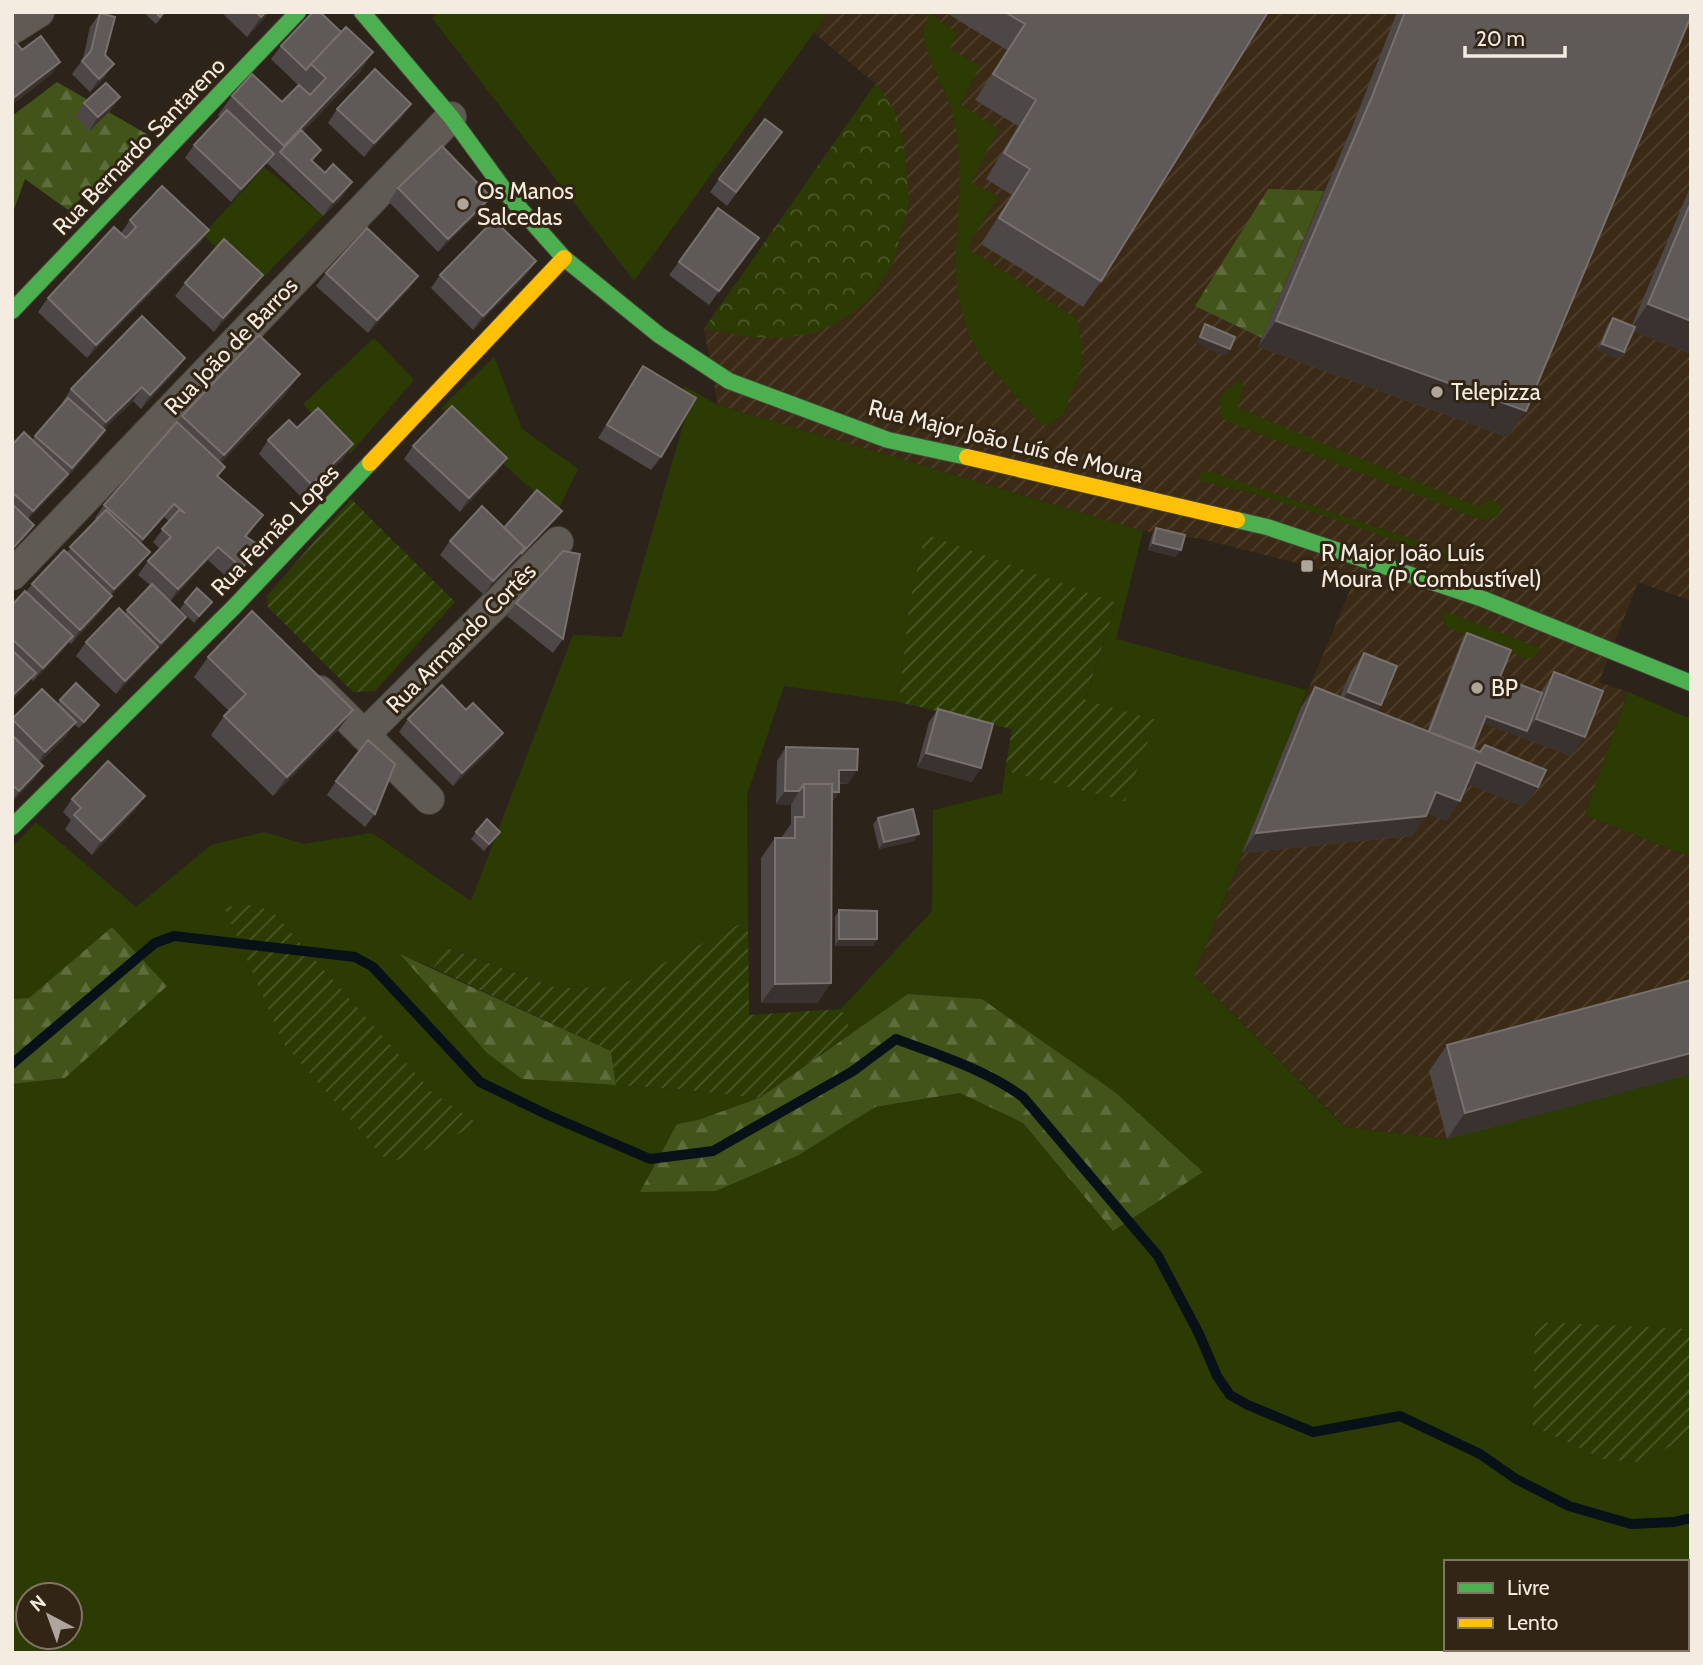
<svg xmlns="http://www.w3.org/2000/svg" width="1703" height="1665" font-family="Cabin,sans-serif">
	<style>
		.industrial { fill: url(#industrial-furrows) }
		.grass { fill: #2c3b04; fill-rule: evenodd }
		.forest { fill: url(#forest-firs) }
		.park { fill: url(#park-crowns) }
		.garden { fill: url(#garden-furrows) }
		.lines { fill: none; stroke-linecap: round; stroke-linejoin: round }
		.stream { stroke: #081117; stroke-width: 10 }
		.street-casing { stroke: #49423b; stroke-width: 32 }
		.fast-casing { stroke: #49423b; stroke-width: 18 }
		.slow-casing { stroke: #49423b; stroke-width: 18 }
		.street { stroke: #605a54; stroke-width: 30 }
		.fast { stroke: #4caf50; stroke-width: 16 }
		.slow { stroke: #ffc107; stroke-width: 16 }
		.wall { fill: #4e4747 }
		.shaded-wall { fill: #39322e }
		.building { fill: #5f5957; stroke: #77706d; stroke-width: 2 }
		.poi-dot { fill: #aea59c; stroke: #322515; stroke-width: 2.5 }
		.labels { text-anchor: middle; stroke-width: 6; stroke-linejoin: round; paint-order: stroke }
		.street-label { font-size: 23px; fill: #f4ebe1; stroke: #322515 }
		.poi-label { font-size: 23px; fill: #f4ebe1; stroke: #322515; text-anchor: start }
	</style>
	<defs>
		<pattern id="industrial-furrows" width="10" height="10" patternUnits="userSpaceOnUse" patternTransform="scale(1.75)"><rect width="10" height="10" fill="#3b2a15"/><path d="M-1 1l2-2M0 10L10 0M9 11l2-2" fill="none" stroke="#4e3f2c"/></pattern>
		<pattern id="forest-firs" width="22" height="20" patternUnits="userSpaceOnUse" patternTransform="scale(1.75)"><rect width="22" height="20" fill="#42541a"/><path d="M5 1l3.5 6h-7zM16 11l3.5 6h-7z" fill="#5e6d3b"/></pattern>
		<pattern id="park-crowns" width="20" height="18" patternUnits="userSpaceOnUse" patternTransform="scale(1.75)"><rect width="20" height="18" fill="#2c3b04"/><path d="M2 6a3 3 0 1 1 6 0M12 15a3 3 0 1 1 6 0" fill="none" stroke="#4b5828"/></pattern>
		<pattern id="garden-furrows" width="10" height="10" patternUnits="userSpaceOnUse" patternTransform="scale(1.75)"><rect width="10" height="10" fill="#2c3b04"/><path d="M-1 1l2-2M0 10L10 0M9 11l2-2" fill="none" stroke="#4b5828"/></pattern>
	</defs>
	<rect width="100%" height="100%" fill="#2c241b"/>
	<path class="industrial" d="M829,12H1691V601L1638,582L1599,682L1628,692L1585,815L1691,857V1074L1447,1139L1346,1127L1194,975L1301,707L1355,578L1202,539L1143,531L718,405L704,329L876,84L814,33Z"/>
	<path class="grass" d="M438,12H829L634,281L432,18Z
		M929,13L957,33L950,49L980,66L960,104L998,129L971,183L998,196L967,248L1077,319L1082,348L1081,368L1063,415L1045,426C1031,415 1020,401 1008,387C999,377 988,366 980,355C961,326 955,286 956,252C958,208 964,163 954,119C950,97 923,51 923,34C924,28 927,20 929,13Z
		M264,167L323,216L256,285L203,235Z
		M374,338L414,380L350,454L303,404Z
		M494,357L522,429L578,469L557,512L441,408Z
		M1244,380L1238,408L1479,507L1491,499L1503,508L1496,517L1482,520L1224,420L1221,415L1219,400L1227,389Z
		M684,386L718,405L1143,531L1116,639L1307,690L1194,975L1345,1127L1447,1139L1691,1074V1329L1536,1323L1533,1426L1605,1460L1641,1462L1691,1435V1646L1687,1648V1562H1446V1649H1684L1678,1653H12V1084L65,1078L112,928L29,998L12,999V847L36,822L136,907L211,845L264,832L304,844L372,833L471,901L573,635L622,637L687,411ZM925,535L1116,604L1085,701L1156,721L1011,773L1005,771L1002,793L933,810L932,911L841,1009L852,1033L909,994L982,999L1115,1092L1203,1172L1113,1231L1023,1123L960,1093L875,1107L799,1155L641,1192L677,1124L698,1120L759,1098L678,1089L522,1079L401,955L433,968L448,948L557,988L618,987L748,920L747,795L784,686L899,702L909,607ZM272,911L432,1092L477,1124L284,1044ZM28,1595H70V1637H28Z
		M1207,471L1446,550L1448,560C1367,530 1284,499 1200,481L1199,475Z
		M1444,611L1540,648L1532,659L1525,658L1449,628C1442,623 1441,619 1444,611Z
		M1628,692L1691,719V857L1585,815Z"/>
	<path class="forest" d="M57,82L150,136L68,210L25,179L12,215V116Z
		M1268,189L1324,191L1262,338L1195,306Z
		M112,927L167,986L65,1078L12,1084V999L29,998Z
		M400,954L611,1051L616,1085L522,1079L487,1053Z
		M908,994L982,999L1115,1092L1203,1172L1113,1231L1023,1123L960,1093L875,1107L799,1155L716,1191L640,1192L677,1124L698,1120L759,1098Z"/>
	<path class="park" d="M876,83L895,111L904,147L909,201L894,261L872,296L846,318L814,333L780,338L750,337L704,329Z"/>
	<path class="garden" d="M351,499L455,602L375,691L353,692L268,607L267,596Z
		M925,534L1116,603L1085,700L1156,720L1125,801L1005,771L1012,729L899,702L909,607Z
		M251,905L272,911L432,1092L478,1124L410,1157L388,1162L284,1044L224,907Z
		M748,920L749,1015L841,1009L852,1033L759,1098L678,1089L616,1085L611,1051L433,968L447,948L557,988L617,987Z
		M1535,1322L1691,1329V1435L1641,1462L1605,1460L1533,1426Z"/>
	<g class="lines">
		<path class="stream" d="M12,1064L155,943L174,936L355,957L373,967L480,1082L548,1115L650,1159L713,1151L853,1071L896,1039C939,1055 986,1070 1023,1097L1158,1256L1199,1334L1217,1376L1230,1395L1248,1405L1313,1432L1400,1416L1480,1454L1516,1479L1569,1506L1631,1524L1674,1522L1691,1518"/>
		<defs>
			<path id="street" d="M12,29L39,12
				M12,575L451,117
				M320,691L429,799
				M364,735L558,542"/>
			<path id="fast" d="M362,12L451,117L508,195L564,258L659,335L729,381L888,440L967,457
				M12,311L298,12
				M1237,520L1267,527L1483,599L1691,683
				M12,827L234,607L370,463"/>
			<path id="slow" d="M967,457L1237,520
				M370,463L564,258"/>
		</defs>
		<use href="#street" class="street-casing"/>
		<use href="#fast" class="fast-casing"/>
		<use href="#slow" class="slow-casing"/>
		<use href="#street" class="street"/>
		<use href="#fast" class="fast"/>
		<use href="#slow" class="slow"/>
	</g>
	<path class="wall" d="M143,12H166L156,24Z
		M221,12H270L247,37Z
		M945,12H1268L1101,281L1083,307L981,244L1012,195L986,179L1018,126L975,100L1007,50Z
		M1397,12H1691L1526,411L1507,437L1258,347L1353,125Z
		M100,13L105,55V77L90,92L72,74L83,59L90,27Z
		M341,32L373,52L360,72L302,132L321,150L313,161L343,196L323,216L267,163L231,202L185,158L194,145L220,117L218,115L232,96L282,102L298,85L271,59L281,46Z
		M120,97L110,111L89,131L75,116L84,103Z
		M337,109L402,117L364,157L328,123Z
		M782,132L727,206L710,192L719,179Z
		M1691,185V354L1633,331L1624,352L1619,359L1597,350L1608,324L1613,318L1632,325Z
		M398,188L491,197L481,210L438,252L389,202Z
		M130,220L209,230L200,243L87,358L38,312L48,298L121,233Z
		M759,238L709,305L669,275L679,262Z
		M536,261L527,274L473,330L431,288L440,275Z
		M326,273L418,276L409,289L368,333L316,286Z
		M185,283L253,289L214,332L175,296Z
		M185,358L176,371L141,409L133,401L104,429L105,430L96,444L59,487L28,519L25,539L12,552V445L32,440L63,404L62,403L71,389Z
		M643,366L661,457L651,470L598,438Z
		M286,394L221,463L225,467L218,477L253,528L247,537L251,559L232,582L208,560L170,601L186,617L176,630L116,694L76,656L86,642L124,614L150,585L138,575L148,561L160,549L153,542L169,521L164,517L141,543L140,565L111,595L103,609L71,644L69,642L64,649L33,681L31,679L26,686L12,700V605L26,592L32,584L66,553L97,520L95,518L104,505L182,416Z
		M297,428L344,458L302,498L259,454L268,440Z
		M413,446L498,471L460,512L404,459Z
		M557,518L484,595L440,555L450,541Z
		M1156,528L1176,557L1148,550L1152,535Z
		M185,602L207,608L194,623L180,609Z
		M516,603L563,639L553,653L507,616Z
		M1467,633L1500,677L1540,693L1554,672L1571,756L1483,723L1473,749L1524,807L1467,783L1460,801L1446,821L1427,813L1412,836L1242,853L1301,707L1315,687L1340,697L1350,673L1364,653L1381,705L1377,711L1427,731L1462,640Z
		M208,657L353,710L339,729L273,796L211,735L224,716L229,711L194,677Z
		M60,700L99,705L94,712L79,728L74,724L66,736L40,762L43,766L34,779L12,802V719L57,704Z
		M938,709L972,782L917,767L929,722Z
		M466,710L503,733L494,746L453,786L399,732L408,719Z
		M786,747L848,784H839V792L832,802L818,1003H761V858L775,838H781L791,824V805L776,804L777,761Z
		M336,781L375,814L365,827L327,795Z
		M145,796L135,810L92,855L65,829L71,820L63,812L72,799Z
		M878,818L914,841L879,849L873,824Z
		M476,832H500L484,851L471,839Z
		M839,910L877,939L873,946H835V917Z
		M1691,980V1074L1447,1139L1429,1071L1447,1045Z"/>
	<path class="shaded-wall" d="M266,12H270L247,37L261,17Z
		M373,52L360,72L282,154L280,152L284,146Z
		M60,62L51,75L12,105V99Z
		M114,64L105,77L90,92L99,79Z
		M120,97L110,111L89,131L98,117Z
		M411,104L402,117L364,157L374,143Z
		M274,154L264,167L231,202L241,189Z
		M352,182L343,196L323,216L333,202Z
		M491,197L481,210L438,252L448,239Z
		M209,230L200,243L87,358L96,345Z
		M536,261L527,274L473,330L483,316Z
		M263,275L253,289L214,332L223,318Z
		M418,276L409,289L368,333L377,320Z
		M1648,304L1691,321V354L1630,330Z
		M1276,321L1526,411L1507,437L1258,347Z
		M1200,337L1230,349L1225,356L1195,343Z
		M1602,344L1624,352L1619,359L1597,350Z
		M185,358L176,371L141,409L150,395Z
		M300,374L286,394L210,475L224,455Z
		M142,387L133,401L97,436L106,422Z
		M105,430L96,444L59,487L23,525L33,511L68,474Z
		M353,444L344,458L302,498L312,485Z
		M507,458L498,471L460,512L469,498Z
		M174,504L164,517L133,552L143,539Z
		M562,511L557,518L484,595L493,581Z
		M34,525L25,539L12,552V549Z
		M1153,543L1181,550L1176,557L1148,550Z
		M260,546L251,559L232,582L242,568Z
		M218,547L208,560L169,603L178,589Z
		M150,552L140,565L105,602L114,589Z
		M112,596L103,609L71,644L80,630Z
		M186,617L176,630L152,656L161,643Z
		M73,636L64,649L33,681L43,668Z
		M158,647L149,660L116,694L125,681Z
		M36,673L26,686L12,700V696Z
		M1348,692L1381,705L1367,724L1334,711Z
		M99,705L94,712L79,728L84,722Z
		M353,710L339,729L273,796L287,777Z
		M1486,716L1527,731L1522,738L1481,723Z
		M1536,719L1585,737L1571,756L1522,738Z
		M76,722L66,736L36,766L45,752Z
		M503,733L494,746L453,786L462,773Z
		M926,753L981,768L972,782L917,767Z
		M1476,762L1538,787L1524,807L1462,782Z
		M43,766L34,779L12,802L19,791Z
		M839,770H857L848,784L830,783Z
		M785,791H799L791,805L776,804Z
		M804,791L839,792L829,805Z
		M1436,792L1460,801L1446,821L1422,811Z
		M145,796L135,810L92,855L101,841Z
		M1426,816L1412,836L1242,853L1256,833Z
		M919,834L914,841L879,849L884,842Z
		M839,939H877L873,946H835Z
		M831,983L818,1003H761L775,984Z
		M1691,1053V1074L1447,1139L1465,1113Z"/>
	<path class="building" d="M155,12H164L160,17Z
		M256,12H266L261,17Z
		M313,12H320L341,32L311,64L306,70L281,46Z
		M1005,12H1268L1101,281L999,218L1030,169L1004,153L1036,100L993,74L1025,24Z
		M1405,12H1691V16L1526,411L1276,321L1371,99Z
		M100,13L115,17L105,55L114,64L99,79L82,61L91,51Z
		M346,27L373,52L284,146L232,96L252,74L282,102L299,85L310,95L326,78L311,64Z
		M41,36L60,62L12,99V38L22,50Z
		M375,69L411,104L374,143L337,109Z
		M106,83L120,97L98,117L84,103Z
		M227,110L274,154L241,189L194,145Z
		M765,119L782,132L736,192L719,179Z
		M301,130L321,150L311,160L325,173L333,164L352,182L333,202L280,152Z
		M442,146L491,197L448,239L398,188Z
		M162,186L209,230L96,345L48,298L114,227L126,238L136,227L130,220Z
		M1691,202V321L1648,304Z
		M718,208L759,238L719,291L679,262Z
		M494,220L536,261L483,316L440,275Z
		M367,228L418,276L377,320L326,273Z
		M224,239L263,275L223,318L185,283Z
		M142,316L185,358L150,395L142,387L106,422L71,389Z
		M1613,318L1635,327L1624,352L1602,344Z
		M1205,324L1235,337L1230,349L1200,337Z
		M259,335L300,374L224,455L182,416Z
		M643,366L696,398L661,457L607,425Z
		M68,398L105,430L72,468L35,436Z
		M452,406L507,458L469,498L413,446Z
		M318,408L353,444L312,485L268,440L289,420L297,428Z
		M177,422L225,467L217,476L263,515L245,536L260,546L242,568L218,547L178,589L148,561L171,537L162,529L179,510L185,513L174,504L143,539L104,505Z
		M24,432L68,474L33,511L12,492V445Z
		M537,490L562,511L521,554L525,548L504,528Z
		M12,504L34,525L12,549Z
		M482,506L525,548L493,581L450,541Z
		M106,510L150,552L114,589L70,547Z
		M1156,528L1185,535L1181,550L1153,543Z
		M64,550L112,596L80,630L32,584Z
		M563,551L580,554L563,639L516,603Z
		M152,584L186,617L161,643L127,610Z
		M197,588L212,602L199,616L185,602Z
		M25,591L73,636L43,668L12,639V605Z
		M119,608L158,647L125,681L86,642Z
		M252,611L353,710L287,777L224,716L246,694L208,657Z
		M1467,633L1511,650L1500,677L1542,693L1527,731L1486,716L1473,749L1429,732Z
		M12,650L36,673L12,696Z
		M1364,653L1397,666L1381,705L1348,692Z
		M1554,672L1603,691L1585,737L1536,719Z
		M76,683L99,705L84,722L60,700Z
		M442,685L466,710L473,703L503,733L462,773L408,719Z
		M1315,687L1480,752L1485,745L1546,770L1538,787L1476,762L1460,801L1436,792L1426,816L1256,833Z
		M42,689L76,722L45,752L12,719Z
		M938,709L993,724L981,768L926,753Z
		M12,735L43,766L19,791L12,785Z
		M368,740L395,764L375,814L336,781Z
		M786,747L858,749L857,770H839V792H832V784H804L799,791H785Z
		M108,761L145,796L101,841L74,815L81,808L72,799Z
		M804,784H832L831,983L775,984V838H795V817H804Z
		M913,809L919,834L884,842L878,818Z
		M487,819L500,832L489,844L476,832Z
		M839,910L877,911V939H839Z
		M1691,980V1053L1465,1113L1447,1045Z"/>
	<g class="poi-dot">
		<circle cx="463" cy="204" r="7"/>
		<circle cx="1437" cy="392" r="7"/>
		<rect x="1300" y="559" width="14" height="14" rx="3.5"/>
		<circle cx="1477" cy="688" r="7"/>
	</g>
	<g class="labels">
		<g class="street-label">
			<text transform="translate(139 146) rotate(-46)" y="8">Rua Bernardo Santareno</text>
			<text transform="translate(231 346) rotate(-46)" y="8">Rua João de Barros</text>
			<text transform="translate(1006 441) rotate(14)" y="8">Rua Major João Luís de Moura</text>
			<text transform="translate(275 530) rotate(-46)" y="8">Rua Fernão Lopes</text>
			<text transform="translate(461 638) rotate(-45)" y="8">Rua Armando Cortês</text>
		</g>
		<g class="poi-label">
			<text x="477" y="199">Os Manos<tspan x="477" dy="26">Salcedas</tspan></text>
			<text x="1451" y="400">Telepizza</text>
			<text x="1321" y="561">R Major João Luís<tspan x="1321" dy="26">Moura (P Combustível)</tspan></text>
			<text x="1491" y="696">BP</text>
		</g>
	</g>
	<rect width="1703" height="1665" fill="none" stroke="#f4ebe1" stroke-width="28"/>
	<rect x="1444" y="1560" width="245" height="91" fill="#322515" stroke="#807467" stroke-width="2"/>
	<rect x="1458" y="1583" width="35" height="10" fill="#4caf50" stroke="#807467" stroke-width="2"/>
	<text x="1507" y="1595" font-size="21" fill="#f4ebe1">Livre</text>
	<rect x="1458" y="1618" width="35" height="10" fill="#ffc107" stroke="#807467" stroke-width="2"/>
	<text x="1507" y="1630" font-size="21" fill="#f4ebe1">Lento</text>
	<g transform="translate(49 1616) rotate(319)"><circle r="33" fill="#322515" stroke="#807467" stroke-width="2"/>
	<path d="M0-5L12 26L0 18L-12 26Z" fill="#aea59c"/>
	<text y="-10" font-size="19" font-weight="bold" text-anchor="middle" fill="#f4ebe1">N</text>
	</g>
	<path d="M1465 46v10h100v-10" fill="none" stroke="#f4ebe1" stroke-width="3.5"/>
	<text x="1476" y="46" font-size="21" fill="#f4ebe1" stroke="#322515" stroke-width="5" paint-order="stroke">20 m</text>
</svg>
